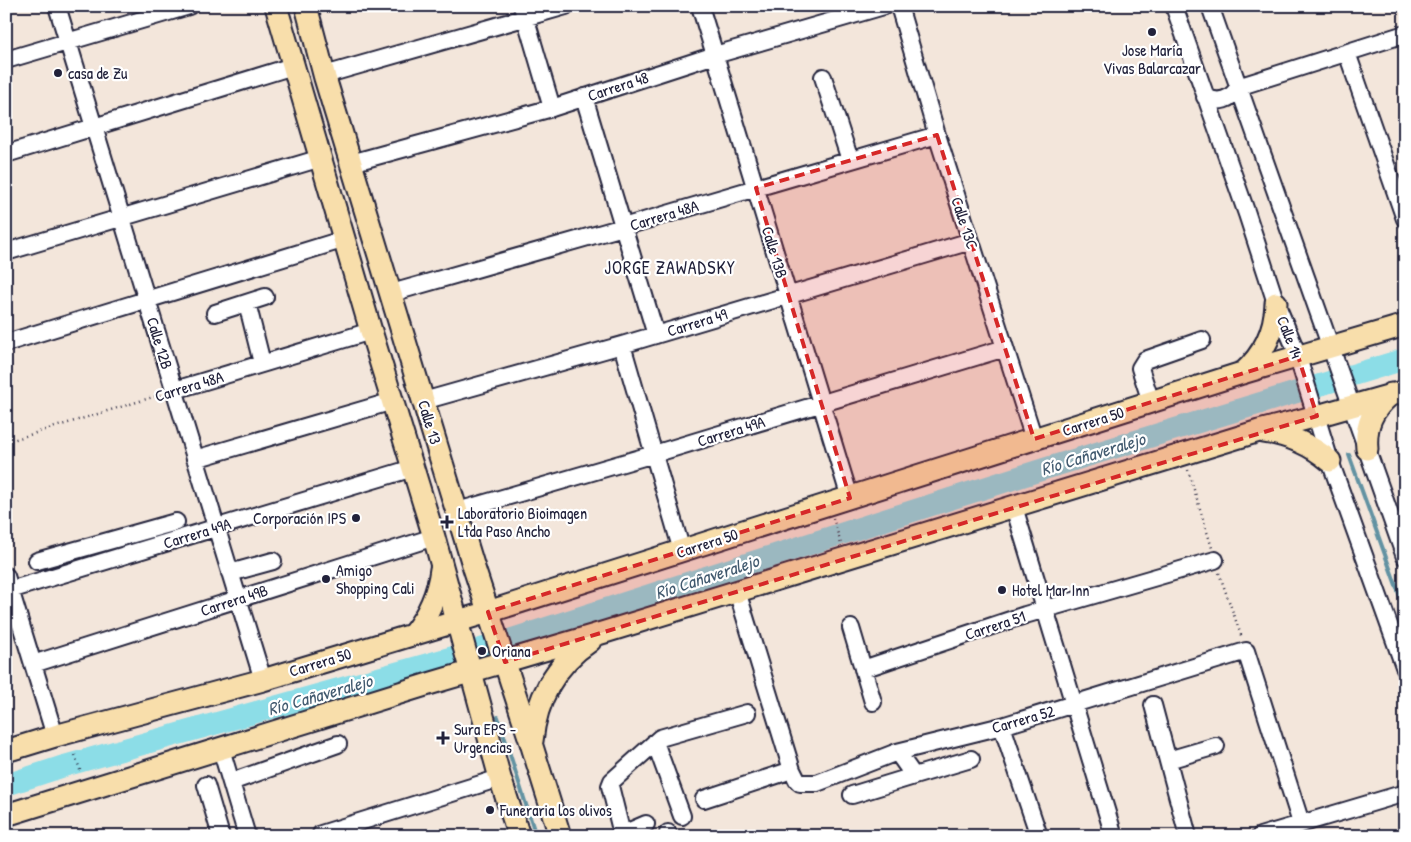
<svg xmlns="http://www.w3.org/2000/svg" width="1411" height="842" font-family="'Patrick Hand',sans-serif">
	<style>
		.lines { fill: none; stroke-linecap: round; stroke-linejoin: round }
		.stream { stroke: #6292a2; stroke-width: 4 }
		.river { stroke: #8cdde7; stroke-width: 22 }
		.minor-casing { stroke: #22223b; stroke-width: 20 }
		.major-casing { stroke: #22223b; stroke-width: 25 }
		.path { stroke: #22223b; stroke-width: 2.5; stroke-dasharray: 1 4; stroke-linecap: butt }
		.minor { stroke: #fff; stroke-width: 16 }
		.major { stroke: #f8deab; stroke-width: 21 }
		.marked { fill: #d62828; fill-opacity: 0.2; stroke: #d62828; stroke-width: 4; stroke-dasharray: 10 6; stroke-linejoin: round }
		.poi-dot { fill: #22223b; stroke: #fff; stroke-width: 2 }
		.labels { text-anchor: middle; stroke-width: 4.5; stroke-linejoin: round; paint-order: stroke }
		.poi-label { font-size: 16px; fill: #22223b; stroke: #fff; text-anchor: start }
		.street-label { font-size: 16px; fill: #22223b; stroke: #fff }
		.neighbourhood-label { font-size: 18px; letter-spacing: 1px; fill: #22223b; stroke: #fff }
		.water-label { font-size: 18px; font-style: italic; fill: #425a6f; stroke: #fff }
	</style>
	<rect width="100%" height="100%" fill="#f3e6db"/>
	<filter id="ink" filterUnits="userSpaceOnUse"><feTurbulence type="fractalNoise" baseFrequency=".02" numOctaves="2"/><feDisplacementMap in="SourceGraphic" scale="10" xChannelSelector="R" yChannelSelector="G"/><feConvolveMatrix kernelMatrix="1 2 1 2 8 2 1 2 1" color-interpolation-filters="sRGB"/></filter>
	<g filter="url(#ink)">
		<g class="lines">
			<path class="stream" d="M1349,455L1405,610
				M498,717L536,836"/>
			<path class="river" d="M6,785L64,766L478,650L1044,469L1405,359"/>
			<defs>
				<path id="minor" d="M57,6L263,680
					M522,6L552,108
					M700,6L850,498
					M899,6L937,135L1034,439
					M1174,6L1247,214L1276,303L1295,348L1330,461L1405,669
					M1210,6L1405,557
					M1347,53L1405,219
					M6,60L189,6
					M823,77L850,160
					M325,78L335,72L566,6
					M584,97L656,335
					M1205,97C1219,104 1231,100 1238,87L1405,34
					M6,154L293,66
					M352,166L362,160L552,108L715,55L884,6
					M6,252L321,158
					M392,296L402,290L623,227L937,135
					M247,303L262,363
					M215,313L265,297
					M6,343L345,239
					M622,345L682,551
					M175,390L371,331
					M1151,402L1140,368L1145,360L1202,340
					M424,404L434,398L622,345L971,241
					M195,459L393,401
					M1014,507L1114,836
					M458,514L468,508L654,454L1005,348
					M37,561L176,522
					M230,573L273,561
					M6,576L55,736
					M10,590L413,468
					M737,591L792,770L797,780L800,783H817L897,752L1002,726L1246,651L1301,823
					M851,628L873,702
					M33,664L434,537
					M863,669L1025,615L1215,560
					M1153,705L1188,836
					M1002,726L1039,836
					M655,742L682,816
					M221,749L247,836
					M1168,760L1216,746
					M914,776L971,759
					M231,782L338,744
					M206,785L221,836
					M852,795L914,776L897,752
					M704,799L792,770
					M668,833V836
					M321,834L500,778
					M622,834L610,786L612,781L660,738L747,713
					M618,836L646,824
					M1260,836L1405,793"/>
				<path id="major" d="M276,6L371,331L434,537L500,778L519,836
					M306,6L325,78L474,568L531,743L560,836
					M1243,373C1264,354 1275,331 1276,303
					M1264,432C1289,435 1311,445 1330,461
					M1367,449C1365,425 1372,410 1391,394
					M413,634C429,614 438,594 441,569
					M532,741C536,700 555,664 590,641
					M6,751L55,736L263,680L488,612L1242,373L1405,325
					M6,815L432,683L605,632L1259,431L1317,416L1405,391"/>
			</defs>
			<use href="#minor" class="minor-casing"/>
			<use href="#major" class="major-casing"/>
			<path class="path" d="M6,442L163,394
				M1188,470L1212,548
				M833,518L841,544
				M1219,573L1242,638
				M75,755L81,773"/>
			<use href="#minor" class="minor"/>
			<use href="#major" class="major"/>
		</g>
	</g>
	<path class="marked" d="M937,135L1034,439L1298,356L1317,416L505,662L488,612L850,498L756,188Z"/>
	<g class="poi-dot">
		<circle cx="1152" cy="32" r="5"/>
		<circle cx="58" cy="73" r="5"/>
		<circle cx="356" cy="518" r="5"/>
		<path d="M444.5 514.5h5v5h5v5h-5v5h-5v-5h-5v-5h5z"/>
		<circle cx="326" cy="579" r="5"/>
		<circle cx="1002" cy="590" r="5"/>
		<circle cx="482" cy="651" r="5"/>
		<path d="M440.5 730.5h5v5h5v5h-5v5h-5v-5h-5v-5h5z"/>
		<circle cx="490" cy="810" r="5"/>
	</g>
	<g class="labels">
		<g class="poi-label">
			<text x="1152" y="56" text-anchor="middle">Jose María<tspan x="1152" dy="18">Vivas Balarcazar</tspan></text>
			<text x="68" y="79">casa de Zu</text>
			<text x="458" y="519">Laboratorio Bioimagen<tspan x="458" dy="18">Ltda Paso Ancho</tspan></text>
			<text x="346" y="524" text-anchor="end">Corporación IPS</text>
			<text x="336" y="576">Amigo<tspan x="336" dy="18">Shopping Cali</tspan></text>
			<text x="1012" y="596">Hotel Mar Inn</text>
			<text x="492" y="657">Oriana</text>
			<text x="454" y="735">Sura EPS -<tspan x="454" dy="18">Urgencias</tspan></text>
			<text x="500" y="816">Funeraria los olivos</text>
		</g>
		<g class="street-label">
			<text transform="translate(618 86) rotate(-18)" y="6">Carrera 48</text>
			<text transform="translate(664 215) rotate(-17)" y="6">Carrera 48A</text>
			<text transform="translate(965 223) rotate(72)" y="6">Calle 13C</text>
			<text transform="translate(775 252) rotate(73)" y="6">Calle 13B</text>
			<text transform="translate(697 322) rotate(-17)" y="6">Carrera 49</text>
			<text transform="translate(1290 337) rotate(69)" y="6">Calle 14</text>
			<text transform="translate(160 343) rotate(73)" y="6">Calle 12B</text>
			<text transform="translate(189 386) rotate(-17)" y="6">Carrera 48A</text>
			<text transform="translate(1093 421) rotate(-18)" y="6">Carrera 50</text>
			<text transform="translate(430 422) rotate(73)" y="6">Calle 13</text>
			<text transform="translate(731 431) rotate(-17)" y="6">Carrera 49A</text>
			<text transform="translate(197 533) rotate(-17)" y="6">Carrera 49A</text>
			<text transform="translate(707 543) rotate(-18)" y="6">Carrera 50</text>
			<text transform="translate(234 600) rotate(-18)" y="6">Carrera 49B</text>
			<text transform="translate(995 625) rotate(-18)" y="6">Carrera 51</text>
			<text transform="translate(320 662) rotate(-17)" y="6">Carrera 50</text>
			<text transform="translate(1023 719) rotate(-16)" y="6">Carrera 52</text>
		</g>
		<g class="neighbourhood-label">
			<text x="670" y="274">JORGE ZAWADSKY</text>
		</g>
		<g class="water-label">
			<text transform="translate(1093 454) rotate(-17)" y="6">Río Cañaveralejo</text>
			<text transform="translate(707 577) rotate(-18)" y="6">Río Cañaveralejo</text>
			<text transform="translate(320 695) rotate(-16)" y="6">Río Cañaveralejo</text>
		</g>
	</g>
	<rect width="1411" height="842" fill="none" stroke="#fff" stroke-width="25"/>
	<rect x="12" y="12" width="1386" height="817" fill="none" stroke="#22223b" stroke-width="2" filter="url(#ink)"/>
</svg>
